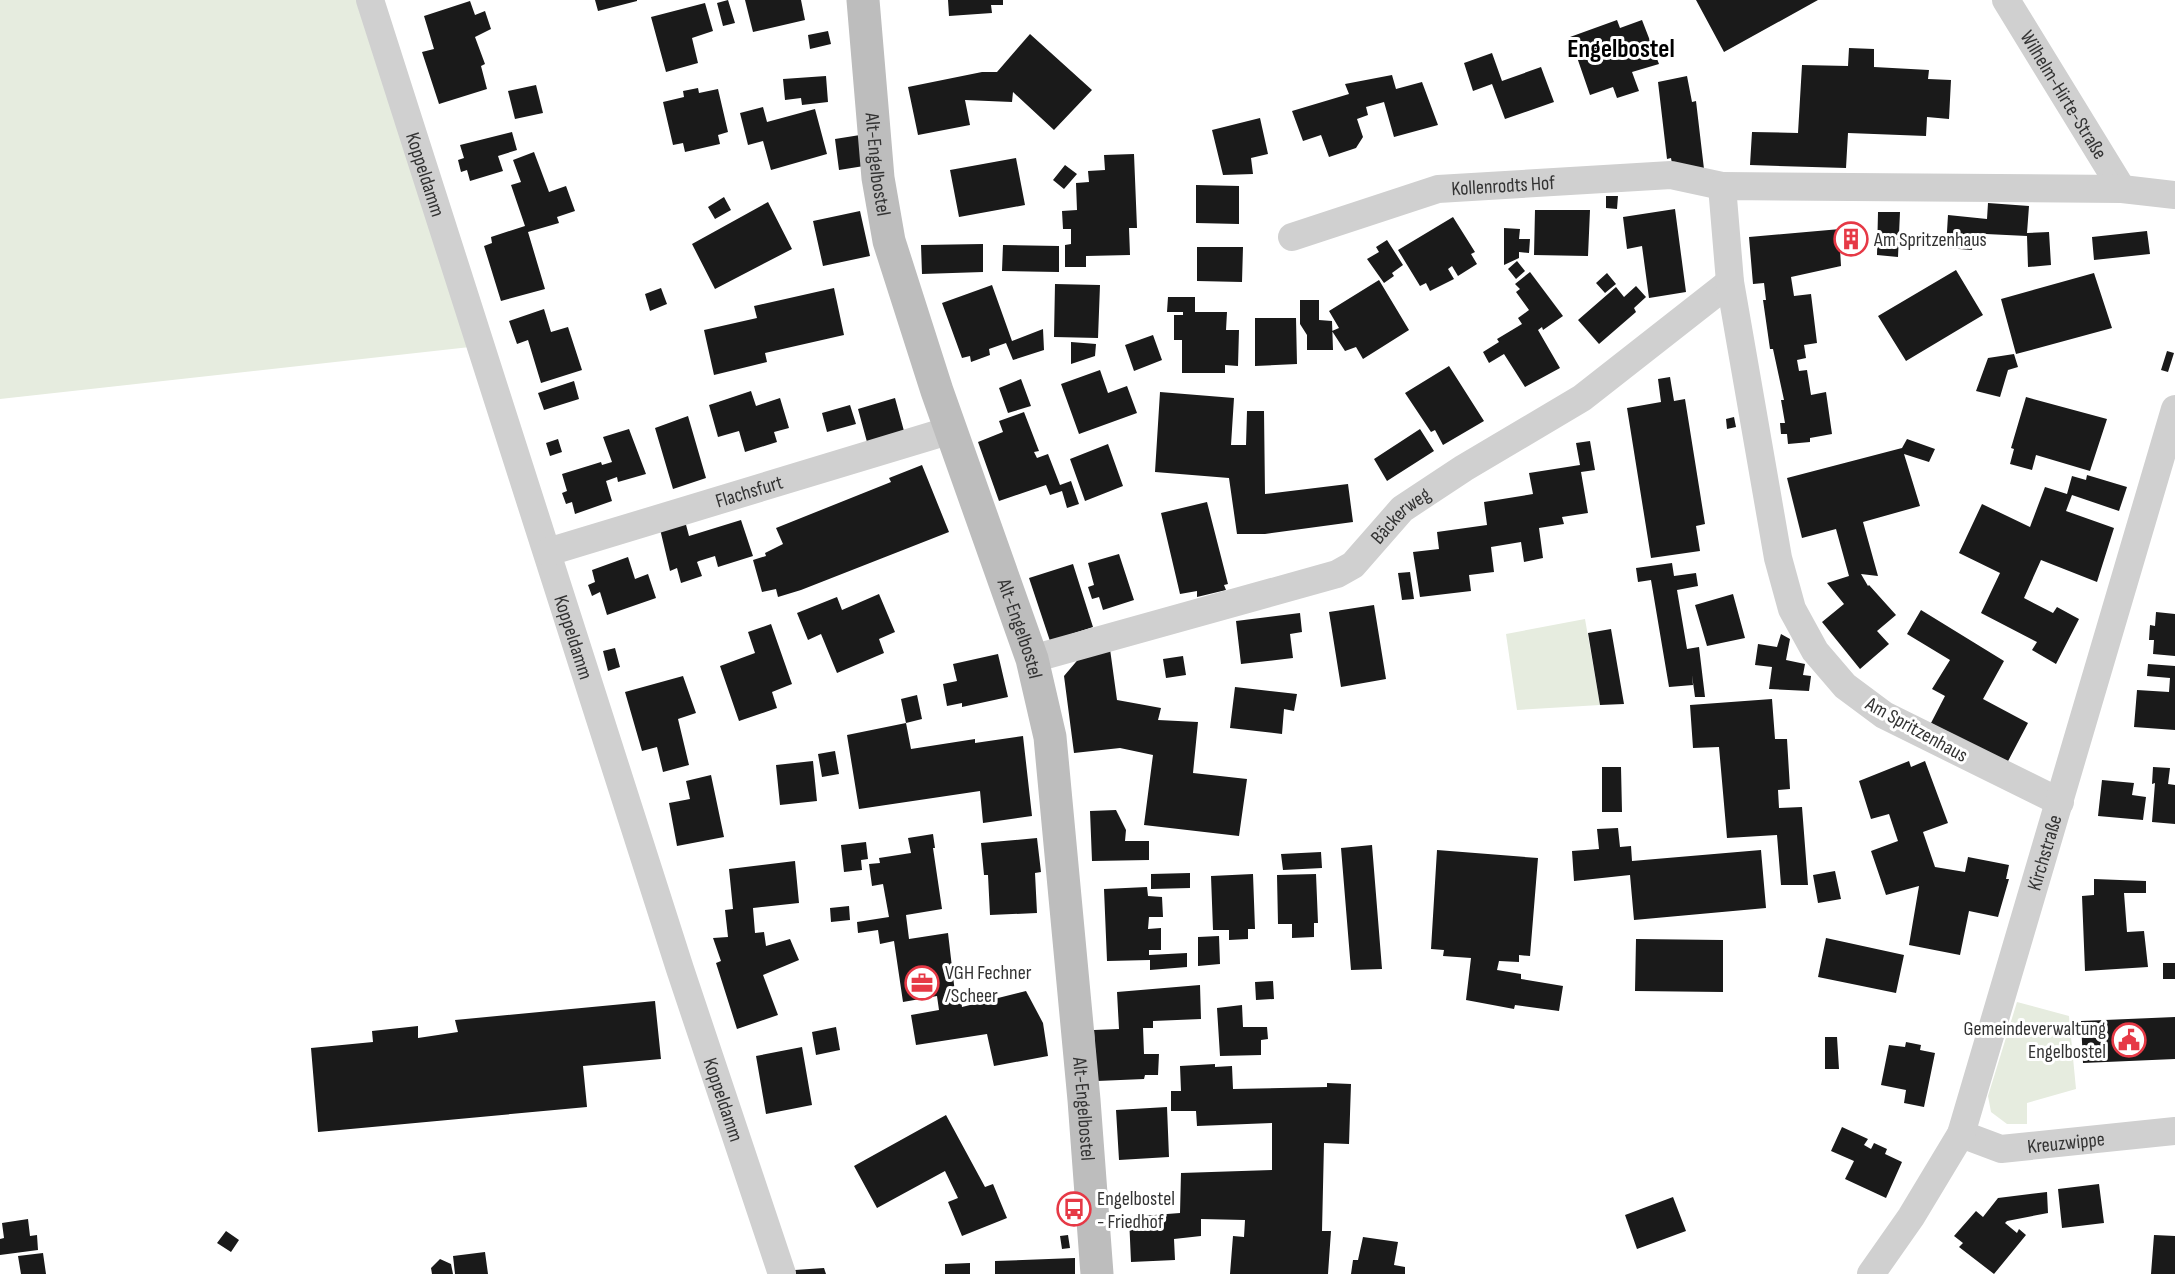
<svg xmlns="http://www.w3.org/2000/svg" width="2175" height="1274" font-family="'Sofia Sans Condensed',sans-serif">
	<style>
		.green { fill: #e6ecdf }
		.building { fill: #1a1a1a }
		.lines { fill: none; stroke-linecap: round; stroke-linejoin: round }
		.street { stroke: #d0d0d0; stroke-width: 28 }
		.secondary { stroke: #bdbdbd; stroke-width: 33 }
		.labels { text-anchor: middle; stroke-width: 6; stroke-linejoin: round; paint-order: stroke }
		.street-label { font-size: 20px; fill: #333; stroke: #fff }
		.poi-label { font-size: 20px; fill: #333; stroke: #fff; text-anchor: start }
		.district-label { font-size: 26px; font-weight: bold; fill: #000; stroke: #fff }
	</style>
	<rect width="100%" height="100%" fill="#fff"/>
	<path class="green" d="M0,0H363L470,347L0,399Z
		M1585,619L1600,705L1517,710L1506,634Z
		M2017,1002L2069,1016L2076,1089L2027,1103V1124H2007L1991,1112L1988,1096Z"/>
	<path class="building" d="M595,0H637V1L598,11Z
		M728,0L735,23L723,26L717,3Z
		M745,0H801L805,20L753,32Z
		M948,0H1003V5H991L992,13L949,16Z
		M1696,0H1818L1724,52Z
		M470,1L475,15L485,11L491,29L475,37L485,64L481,66L487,89L439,104L422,52L434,49L424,16Z
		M705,3L713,31L692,38L698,63L666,72L651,17Z
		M1617,20L1620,28L1642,20L1659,64L1632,72L1639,91L1617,98L1613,87L1590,95L1570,37Z
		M828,31L831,44L810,49L808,35Z
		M1030,34L1092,90L1054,130L1013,92L1012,102L965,100L970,125L918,135L908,87L982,72H997Z
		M1849,48L1874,49V67L1929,70L1928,79L1951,80L1949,119L1927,117L1926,136L1848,133L1846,168L1750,165L1752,132L1798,133L1802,65L1848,66Z
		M1492,53L1502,81L1541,67L1554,102L1505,119L1492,84L1473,91L1464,63Z
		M1392,75L1396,89L1422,82L1438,125L1394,137L1384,102L1366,107L1368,115L1357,119L1363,137L1356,148L1329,157L1321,135L1303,141L1292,111L1349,94L1345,84Z
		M826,76L828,102L802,105L801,98L785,100L783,79Z
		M1687,76L1692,102L1696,101L1704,169H1673L1671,158L1667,159L1658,82Z
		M536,85L543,113L515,119L508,91Z
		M698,88L699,93L718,89L728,132L718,135L720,144L685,152L683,143L673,145L663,102L684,97L683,91Z
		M763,107L767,122L815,109L827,154L771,170L763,141L748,145L740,113Z
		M1260,118L1268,154L1251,158L1253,174L1223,175L1212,130Z
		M512,132L517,150L498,156L503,171L470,181L467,170L461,172L458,160L464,158L460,145Z
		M860,135L864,166L839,170L835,139Z
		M534,152L549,192L566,186L575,211L557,217L559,223L528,232L545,289L501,301L484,246L492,243L491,237L525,226L511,185L521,182L513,160Z
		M1134,154L1137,228H1129L1130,255L1086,256V267H1065V245L1071,244V229H1063L1062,211L1077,210L1076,183L1089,182L1088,171L1105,170L1104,155Z
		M1016,158L1025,205L959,217L950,170Z
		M1065,165L1077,174L1064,189L1053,180Z
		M1196,185L1239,186V224L1196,223Z
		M1606,196H1618L1617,209L1606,208Z
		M724,197L731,210L715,219L708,207Z
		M768,202L792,249L715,289L692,244Z
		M1988,203L2029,206L2027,233L2049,232L2051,265L2028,267L2027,236L1986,234V240L1973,239L1972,250L1946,248L1948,215L1987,219Z
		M1675,209L1686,292L1649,298L1642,246L1627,249L1623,217Z
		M1535,210H1590L1588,256L1534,255Z
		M860,211L870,256L823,266L813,221Z
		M1878,212H1900L1898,257L1877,255Z
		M1453,217L1475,252L1471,254L1477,264L1458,276L1452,266L1448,269L1454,279L1430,291L1426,283L1420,286L1398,250Z
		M1863,227L1864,249H1840L1841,266L1791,277L1794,296L1811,294L1817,343L1804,345L1806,358L1797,360L1799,371L1807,370L1811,395L1826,392L1832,434L1810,438V442L1788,444L1787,434H1781L1780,423H1785L1781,400H1784L1773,349H1770L1763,300H1766L1764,283L1753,284L1749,237Z
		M1504,228L1520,229L1519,239H1530L1529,253L1519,252V258L1504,265Z
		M2147,231L2150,254L2094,260L2092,237Z
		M1387,240L1403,265L1392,273L1394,276L1384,283L1367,259L1379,252L1376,247Z
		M983,244V272L922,274L921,245Z
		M1003,245L1059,246V272L1002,271Z
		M1197,247H1243L1242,282L1197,281Z
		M1517,261L1525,271L1516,279L1508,269Z
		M1956,270L1983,315L1906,361L1878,316Z
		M1530,272L1563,316L1543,330L1542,327L1538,330L1560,368L1525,387L1504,354L1489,363L1483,352L1499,342L1497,339L1522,324L1518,318L1529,310L1516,292L1520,289L1515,284Z
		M1607,273L1616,284L1605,293L1596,283Z
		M2094,273L2112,328L2016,354L2001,299Z
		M1379,280L1409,330L1363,359L1356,347L1345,351L1332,331L1339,328L1329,311Z
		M1055,284L1100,285L1098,338L1054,337Z
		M992,285L1012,341L1043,329L1044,350L1013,360L1006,343L989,349L990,355L971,362L970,356L962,358L942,303Z
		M1636,286L1646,297L1634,308L1636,312L1599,344L1578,320L1616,287L1624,297Z
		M661,288L667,304L650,311L645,294Z
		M834,288L844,335L765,353L767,362L714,375L704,330L757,318L754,306Z
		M1168,297H1195V312H1227L1226,330H1239L1238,366L1225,365V373H1182V340H1174V315H1183V312H1167Z
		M1300,300H1319V320L1332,321L1333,350H1307V335L1300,324Z
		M544,309L551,332L568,327L582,370L541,383L528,340L517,344L509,321Z
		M1255,318H1296L1297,364L1255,366Z
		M1153,335L1162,360L1134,371L1125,345Z
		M1071,342L1096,344L1095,356L1071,364Z
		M2167,351L2174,353L2168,372L2161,370Z
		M2014,354L2018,367L2008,370L2000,397L1976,391L1988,358Z
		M1449,366L1484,421L1443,445L1435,430L1431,432L1405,393Z
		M1100,370L1108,393L1127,386L1137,413L1079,434L1061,384Z
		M1670,377L1674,401L1685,399L1705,524L1696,526L1700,551L1651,558L1627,408L1661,402L1658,379Z
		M1021,379L1031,406L1008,413L999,388Z
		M574,381L579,399L544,410L538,393Z
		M751,391L756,406L780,398L789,428L774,432L777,442L745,452L739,431L718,437L709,405Z
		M1160,392L1234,398L1231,445H1246L1247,411H1264L1265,494L1348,484L1353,522L1265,534H1237L1229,478L1155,472Z
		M2026,397L2107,419L2090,471L2036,455L2032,470L2010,464L2014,449L2011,448Z
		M895,398L904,431L867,442L858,409Z
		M850,405L856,424L827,432L822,413Z
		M1024,412L1039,451L1034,452L1037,458L1048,454L1060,485L1071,481L1079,504L1067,508L1062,491L1050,495L1046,485L999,501L978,442L1003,432L999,421Z
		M688,416L706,478L673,489L655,428Z
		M1734,417L1736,427L1727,429L1726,419Z
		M629,429L646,474L618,482L617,477L606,481L612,501L575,514L572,502L566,504L562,493L567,491L562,474L601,462L602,465L612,462L603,437Z
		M1420,429L1434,451L1387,481L1374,459Z
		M558,439L562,452L550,456L546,443Z
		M1907,439L1935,449L1929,462L1904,454L1920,506L1863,522L1878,576L1861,574L1868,586L1869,585L1896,615L1877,631L1889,644L1860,669L1822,622L1844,604L1827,583L1849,576L1836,529L1802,538L1787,478L1902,448Z
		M1590,441L1595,470L1581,472L1588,513L1562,517L1564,524L1539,528L1543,558L1524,562L1521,542L1491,547L1494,572L1469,575L1471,591L1420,597L1413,552L1439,549L1437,532L1487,525L1484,502L1533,494L1529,473L1580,465L1576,443Z
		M1108,444L1123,486L1085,501L1070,459Z
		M922,465L949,532L801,590L778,597L776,589L762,592L753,560L766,556L765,553L783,544L776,528L891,482L889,478Z
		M2087,475L2127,487L2119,511L2072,495L2066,511L2114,528L2097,582L2041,560L2024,598L2053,613L2057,607L2079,619L2056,664L2032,650L2037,642L1981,613L2000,573L1959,553L1982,504L2030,527L2045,487L2067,494L2072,476L2086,480Z
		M1207,502L1228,584L1224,585L1226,590L1197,597V591L1180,594L1161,513Z
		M741,520L753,556L718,567L715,556L699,561L697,562L702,576L681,583L677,568L670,571L660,529L685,521L689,536Z
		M1119,554L1134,600L1103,610L1099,597L1092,599L1088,587L1094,585L1088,563Z
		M628,557L635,579L648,574L656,598L607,615L600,592L592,596L588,585L595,582L592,570Z
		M1672,563L1674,576L1696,573L1698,586L1677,590L1687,649L1699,647L1705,697H1695L1692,675L1693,685L1669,687L1651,580L1638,582L1636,568Z
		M1073,564L1093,627L1050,641L1029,578Z
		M1410,572L1414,599L1402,600L1398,573Z
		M879,594L895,632L879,639L884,653L837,673L821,634L808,640L797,613L837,597L842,610Z
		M1733,594L1745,638L1707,646L1695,605Z
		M1374,605L1386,679L1341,687L1329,612Z
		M1921,610L2004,661L1983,699L2028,723L2006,765L1931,723L1945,696L1932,689L1950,660L1907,634Z
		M2156,612L2175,614V656L2153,654L2154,640H2149L2150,625L2155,626Z
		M1300,613L1302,632L1290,634L1293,658L1241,664L1236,621Z
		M771,624L792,684L772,692L777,708L739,721L720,666L755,653L748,632Z
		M1611,629L1624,704L1600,705L1588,633Z
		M1781,634L1790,639L1786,660L1805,664L1803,675L1811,676L1809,691L1769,689L1772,667L1755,665L1758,644L1777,647Z
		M615,648L620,667L608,671L603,651Z
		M1110,649L1117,700L1161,708L1158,720L1198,722L1193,773L1247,779L1239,836L1144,825L1153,755L1120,748L1074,753L1064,676L1081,656Z
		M998,654L1008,697L962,707V703L947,706L943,684L957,681L953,664Z
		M1183,656L1186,675L1166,678L1163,659Z
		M2148,664L2175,666V730L2134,727L2137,690L2169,692L2170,678L2147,676Z
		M683,676L696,713L678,719L689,765L663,772L657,747L642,751L625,692Z
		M1235,687L1297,694L1294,711L1284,709L1282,734L1230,728Z
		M917,695L922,719L906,723L901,699Z
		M1772,699L1775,739H1787L1790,789L1778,790L1779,808L1802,807L1808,885H1781L1777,835L1727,838L1719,747L1693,748L1690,705Z
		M906,723L911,749L975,739V743L1023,736L1032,816L983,823L980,791L859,809L847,735Z
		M835,751L839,774L822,777L818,754Z
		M813,761L817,801L780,805L776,765Z
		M1909,761L1911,767L1925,761L1948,823L1923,832L1935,867L1965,872L1968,857L2009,865L2006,879H2009L1998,917L1969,911L1960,955L1909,945L1919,886L1886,895L1871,851L1898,841L1889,814L1871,819L1859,781Z
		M1602,767H1621L1622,812H1602Z
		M2153,767L2170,768L2168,784L2175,785V824L2152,822L2155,783L2152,784Z
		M711,775L724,837L677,846L669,803L690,799L686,781Z
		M2102,780L2134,783L2132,795L2146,797L2143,820L2098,816Z
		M1116,810L1126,830L1125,841H1149V860L1092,861L1090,811Z
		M1618,828L1620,847L1631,846L1632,861L1761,850L1766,908L1634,920L1630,875L1574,881L1572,851L1599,849L1597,829Z
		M933,834L935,848H933L942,909L906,915L909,939L948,933L955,993L960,992L962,1007L1026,991L1043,1023L1048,1056L994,1066L987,1034L916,1045L911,1015L939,1010L937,996L903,1002L894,941L880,944L878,930L858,933L857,922L889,917L883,884L872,886L869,864L880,863L879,858L911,853L908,838Z
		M1037,838L1041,872L1035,873L1037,913L990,915L988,875H984L981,843Z
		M866,842L868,859L861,860L862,870L844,872L841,845Z
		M1372,845L1382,969L1351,970L1341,848Z
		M1437,850L1538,858L1530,956L1519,955V962L1499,961L1497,970L1521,974V979L1563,986L1559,1011L1515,1005L1514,1009L1466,1000L1471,958L1443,956L1444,950L1431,949Z
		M1321,852L1322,868L1283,870L1281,854Z
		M795,861L799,903L753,908L755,933L764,932L766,946L790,939L799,960L763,975L778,1015L737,1029L716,963L721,961L713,938L728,937L725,910L733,909L729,869Z
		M1835,871L1841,899L1818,903L1813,875Z
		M1190,873V888L1151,889V874Z
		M1253,874L1255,929H1248V939L1229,940V930H1213L1211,876Z
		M1316,874L1318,923H1314V937L1292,938V924H1278L1277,875Z
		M2094,879L2146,881V893H2124L2127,932L2144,931L2148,967L2085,971L2082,896L2094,895Z
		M1147,887L1148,896L1162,897L1163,917H1149L1148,929L1161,928V950H1149V955L1187,953V967L1150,970V960L1107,961L1104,889Z
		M849,906L850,920L831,922L830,908Z
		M1219,936L1220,964L1198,966V937Z
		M1826,938L1904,955L1896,993L1818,977Z
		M1636,939L1723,940V992L1635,991Z
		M2163,963H2175V979H2163Z
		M1273,981L1274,999L1256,1000L1255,982Z
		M1200,985L1201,1019L1153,1021V1028H1143L1144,1054H1159L1158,1075H1145L1144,1079L1097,1081L1094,1030L1119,1029L1117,992Z
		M655,1001L661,1059L583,1066L587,1107L318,1132L311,1048L373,1042L372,1031L418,1026V1038L458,1032L455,1020Z
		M1242,1005L1243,1027H1267L1268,1039L1261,1040V1055L1220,1056L1217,1008Z
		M2175,1017V1059L2083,1063L2081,1021Z
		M836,1027L840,1050L816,1055L812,1032Z
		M1825,1037H1837L1839,1069H1825Z
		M1906,1042L1921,1045L1920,1050L1935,1053L1924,1107L1904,1103L1906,1090L1881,1085L1889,1045L1905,1047Z
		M802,1047L812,1105L766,1114L756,1056Z
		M1215,1064V1067L1232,1066L1233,1089L1327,1087V1083L1351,1084L1349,1144L1324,1143L1322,1231H1331L1328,1274H1230L1233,1236L1244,1237L1245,1220L1201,1219V1236L1174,1239L1175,1260L1131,1262L1129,1217L1180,1213L1181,1173L1272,1170V1123L1197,1126L1196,1111H1171V1091H1181L1180,1066Z
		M1167,1107L1169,1157L1119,1160L1116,1110Z
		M946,1115L985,1187L993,1184L1007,1218L962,1236L948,1202L958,1198L945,1171L877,1208L854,1166Z
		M1842,1127L1868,1139L1864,1145L1871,1149L1874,1143L1887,1149L1885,1154L1902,1162L1886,1198L1845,1179L1854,1161L1831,1151Z
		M2099,1184L2104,1223L2062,1228L2058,1189Z
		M2047,1192L2048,1213L2007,1221L2005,1223L2017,1233L2019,1229L2026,1235L1994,1274L1959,1247L1963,1243L1954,1236L1976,1211L1983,1217L1998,1198Z
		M1673,1197L1686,1231L1637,1249L1625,1215Z
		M28,1219L30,1236L37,1235L38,1250L0,1255V1239L4,1238L2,1223Z
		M226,1231L239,1240L231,1252L217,1243Z
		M1068,1235L1070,1248L1062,1249L1060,1236Z
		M2154,1235L2175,1236V1274H2151Z
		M1363,1237L1398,1242L1394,1265L1405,1267V1274H1351L1353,1260H1358Z
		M485,1252L488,1274H455L453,1256Z
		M43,1253L46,1274H21L18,1256Z
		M1075,1258V1274H995V1261Z
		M440,1259L451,1264L453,1274H432L431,1268Z
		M970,1263V1274H945V1264Z
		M824,1268L826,1274H796L795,1270Z"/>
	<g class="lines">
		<g class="street">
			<path id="s1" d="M370,0L680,969L782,1274"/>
			<path id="s2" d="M2006,0L2122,189"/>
			<path id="s3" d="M1292,237L1438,189L1671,175L1722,186"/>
			<path id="s4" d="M548,552L951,430"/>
			<path id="s5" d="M1032,659L1337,574L1353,565L1402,509L1464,468L1582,398L1730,282"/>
			<path d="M2060,802L1884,715L1845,686L1815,651L1792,609L1778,558L1730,282L1722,186L2122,189L2175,195"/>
			<path id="s6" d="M1961,1134L2001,1149L2175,1131"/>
			<path id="s7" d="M1871,1274L1911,1217L1961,1134L2175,409"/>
		</g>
		<path class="secondary" id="s8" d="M863,0L878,178L889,241L937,391L1032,659L1050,737L1084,1100L1097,1274"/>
	</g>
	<defs>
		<symbol id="building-ring" viewBox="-11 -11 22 22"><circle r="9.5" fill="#fff" stroke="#e63946" stroke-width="1.5"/><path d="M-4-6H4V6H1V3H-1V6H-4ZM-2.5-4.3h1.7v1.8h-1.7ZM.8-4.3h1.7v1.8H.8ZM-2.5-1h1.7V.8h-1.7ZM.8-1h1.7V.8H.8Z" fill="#e63946"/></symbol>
		<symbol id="office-ring" viewBox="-11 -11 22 22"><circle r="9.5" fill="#fff" stroke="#e63946" stroke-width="1.5"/><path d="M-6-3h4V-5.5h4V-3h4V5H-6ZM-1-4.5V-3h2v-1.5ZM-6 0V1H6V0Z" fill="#e63946"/></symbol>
		<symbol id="civic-ring" viewBox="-11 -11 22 22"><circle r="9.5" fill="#fff" stroke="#e63946" stroke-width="1.5"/><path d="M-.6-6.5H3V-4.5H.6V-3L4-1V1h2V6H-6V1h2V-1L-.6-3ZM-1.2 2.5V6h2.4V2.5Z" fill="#e63946"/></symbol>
		<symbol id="bus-ring" viewBox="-11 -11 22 22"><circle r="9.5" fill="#fff" stroke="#e63946" stroke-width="1.5"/><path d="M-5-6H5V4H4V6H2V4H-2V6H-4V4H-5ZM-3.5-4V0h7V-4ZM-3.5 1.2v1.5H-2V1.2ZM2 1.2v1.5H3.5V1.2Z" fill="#e63946"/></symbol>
	</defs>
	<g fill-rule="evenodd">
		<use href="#building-ring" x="1832" y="220" width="38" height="38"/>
		<use href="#office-ring" x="903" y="964" width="38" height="38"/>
		<use href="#civic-ring" x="2110" y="1021" width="38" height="38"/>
		<use href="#bus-ring" x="1055" y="1190" width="38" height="38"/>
	</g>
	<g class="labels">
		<g class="street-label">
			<text dy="7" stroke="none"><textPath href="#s2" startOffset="111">Wilhelm-Hirte-Straße</textPath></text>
			<text dy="7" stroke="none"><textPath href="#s8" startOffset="165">Alt-Engelbostel</textPath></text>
			<text dy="7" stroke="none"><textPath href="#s1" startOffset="183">Koppeldamm</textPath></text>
			<text dy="7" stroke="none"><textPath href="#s3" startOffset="219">Kollenrodts Hof</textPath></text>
			<text dy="7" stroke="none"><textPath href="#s4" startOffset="210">Flachsfurt</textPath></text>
			<text dy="7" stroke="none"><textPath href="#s5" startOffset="404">Bäckerweg</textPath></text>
			<text dy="7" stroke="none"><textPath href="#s8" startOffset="652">Alt-Engelbostel</textPath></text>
			<text dy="7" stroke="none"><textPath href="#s1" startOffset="669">Koppeldamm</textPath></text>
			<text transform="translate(1917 729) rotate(29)" y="7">Am Spritzenhaus</text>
			<text dy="7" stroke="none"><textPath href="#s7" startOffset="460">Kirchstraße</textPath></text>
			<text dy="7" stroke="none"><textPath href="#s1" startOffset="1155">Koppeldamm</textPath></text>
			<text dy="7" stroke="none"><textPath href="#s8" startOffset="1138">Alt-Engelbostel</textPath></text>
			<text dy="7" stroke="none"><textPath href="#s6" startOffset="108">Kreuzwippe</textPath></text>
		</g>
		<g class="poi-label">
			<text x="1874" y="246">Am Spritzenhaus</text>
			<text x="945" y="979">VGH Fechner<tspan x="945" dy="23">/Scheer</tspan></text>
			<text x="2106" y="1035" text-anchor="end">Gemeindeverwaltung<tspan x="2106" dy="23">Engelbostel</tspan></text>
			<text x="1097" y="1205">Engelbostel<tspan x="1097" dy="23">- Friedhof</tspan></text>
		</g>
		<g class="district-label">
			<text x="1621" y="57">Engelbostel</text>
		</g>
	</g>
</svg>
